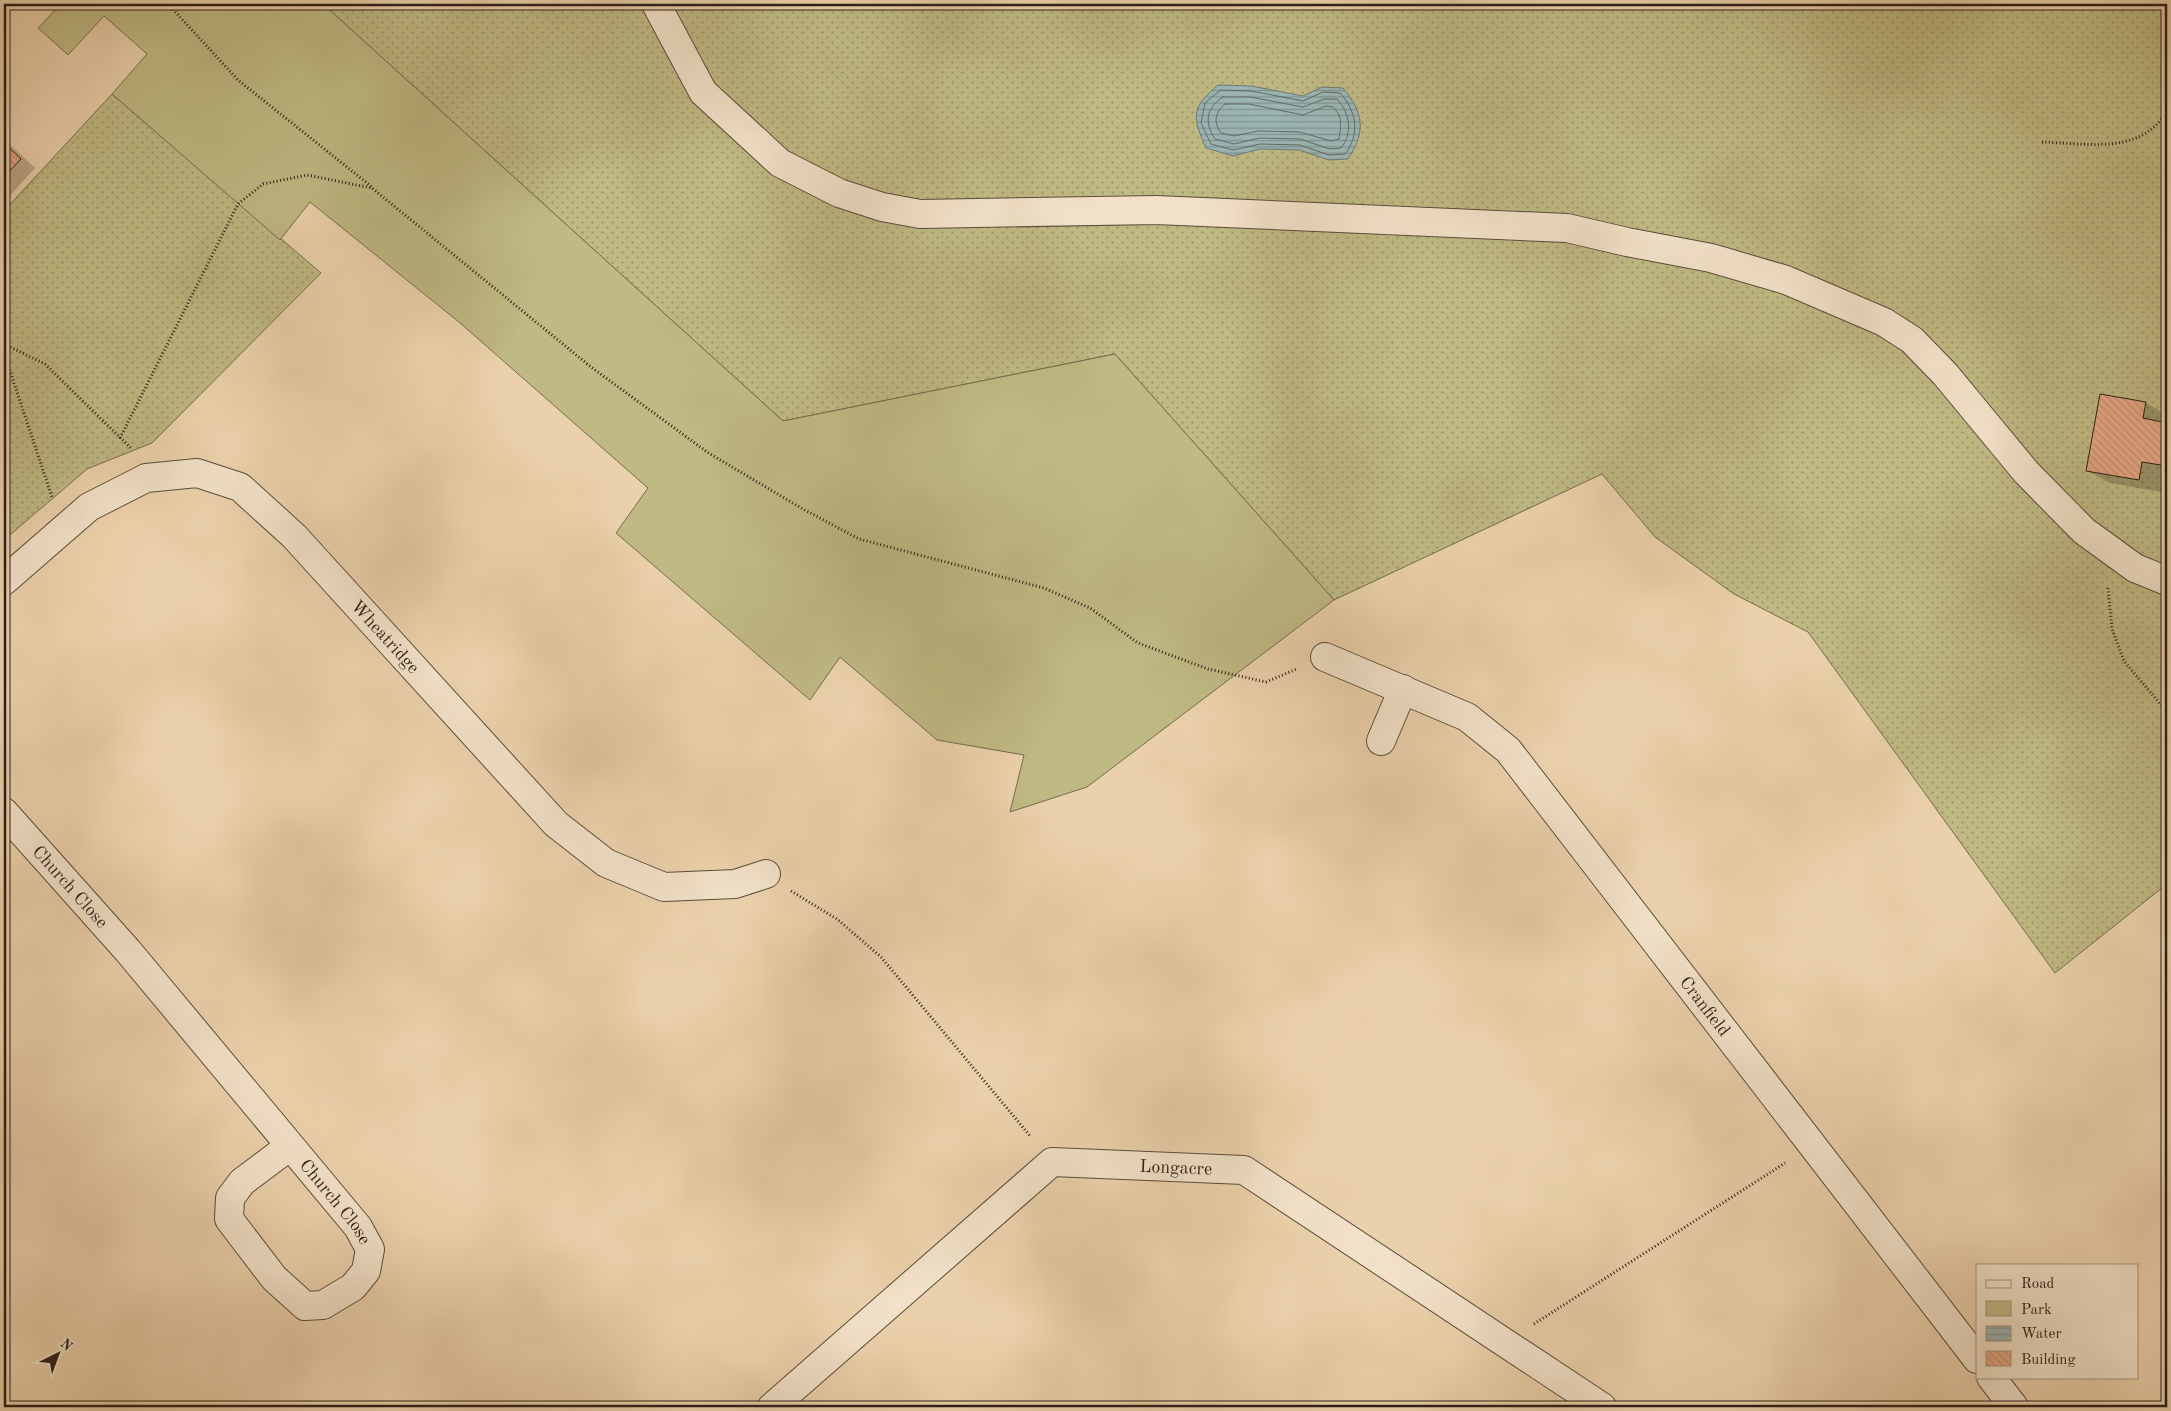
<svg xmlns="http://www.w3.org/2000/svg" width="2171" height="1411" font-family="'Old Standard TT',serif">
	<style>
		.grass { fill: url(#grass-dots); stroke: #756c4e }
		.park { fill: #bfb983; stroke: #756c4e }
		.water { fill: url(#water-rules); stroke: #6e7975 }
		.shadow { fill: #0003 }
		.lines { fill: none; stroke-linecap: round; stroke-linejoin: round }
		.shore { stroke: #636a66; stroke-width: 1 }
		.building { fill: url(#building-back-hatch); stroke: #2b1f18 }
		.minor-casing { stroke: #5b4c3d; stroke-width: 30 }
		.path { stroke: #2b1f18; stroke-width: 3; stroke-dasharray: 1 2.5; stroke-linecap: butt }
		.minor { stroke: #f2e1c8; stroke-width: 28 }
		.labels { text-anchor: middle; stroke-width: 4.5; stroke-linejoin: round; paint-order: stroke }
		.street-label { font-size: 18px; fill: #2b1f18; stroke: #f2e1c8 }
	</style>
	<defs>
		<pattern id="grass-dots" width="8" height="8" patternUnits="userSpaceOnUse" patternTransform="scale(1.25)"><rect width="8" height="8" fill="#bfb983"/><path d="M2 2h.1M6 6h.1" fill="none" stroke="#9b966a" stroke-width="1.8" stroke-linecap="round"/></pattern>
		<pattern id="water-rules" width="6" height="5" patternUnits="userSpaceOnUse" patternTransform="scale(1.25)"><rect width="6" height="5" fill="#9bb5b3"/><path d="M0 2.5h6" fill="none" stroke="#7f9391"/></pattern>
		<pattern id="building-back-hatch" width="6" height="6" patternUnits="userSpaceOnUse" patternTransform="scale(1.25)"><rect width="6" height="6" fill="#e6a785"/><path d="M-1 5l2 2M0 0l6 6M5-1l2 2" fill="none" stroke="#c58f72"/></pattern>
	</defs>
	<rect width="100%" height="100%" fill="#ebd1ab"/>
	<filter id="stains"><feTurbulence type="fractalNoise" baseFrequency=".004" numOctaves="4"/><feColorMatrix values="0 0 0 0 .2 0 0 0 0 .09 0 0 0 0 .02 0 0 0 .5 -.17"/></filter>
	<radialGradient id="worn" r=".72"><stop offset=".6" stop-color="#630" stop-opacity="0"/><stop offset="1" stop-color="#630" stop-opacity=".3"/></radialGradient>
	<path class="grass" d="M323,4H2167V884L2055,973L1808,632L1734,594L1655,537L1602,474L1334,600L1115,354L783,421Z
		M112,94L321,273L152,443L87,469L4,540V211Z"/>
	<path class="park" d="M61,4H323L783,421L1115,354L1334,600L1087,787L1010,812L1024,755L937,740L840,657L810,700L616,533L648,488L459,322L310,202L280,240L112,94L147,54L104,16L68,55L38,28Z"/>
	<path class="water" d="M1218,85L1251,86L1303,96L1322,87L1343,88C1364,113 1366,132 1348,159L1329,160L1299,150L1260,149L1233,156L1206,148C1192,116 1191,108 1218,85Z"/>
	<path class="shadow" d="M4,139L35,168L6,200L4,198Z
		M2146,403L2167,415V474H2164L2161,492L2110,483L2088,471Z"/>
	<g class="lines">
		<path class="shore" d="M1221,90L1251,91L1303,101L1323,92L1340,93C1357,111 1360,135 1345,154L1329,155L1300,145L1260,144L1233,150L1211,144L1201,123L1205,103Z
			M1223,97H1250L1303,107L1324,99H1337C1350,113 1353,133 1341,148L1330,149L1300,139L1259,138L1234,144L1215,139C1204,122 1206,108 1223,97Z
			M1225,104H1249L1303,115L1326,106L1333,107C1343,116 1341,126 1339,139L1331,141L1300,132L1258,131L1234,136L1221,133C1213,122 1215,112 1225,104Z"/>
	</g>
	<path class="building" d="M4,143L21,159L4,177Z
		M2100,394L2146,402L2143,418L2167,423V466L2142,462L2139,480L2086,471Z"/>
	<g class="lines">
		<defs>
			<g id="minor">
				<path d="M656,4L703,92L780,163L839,193L882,207L920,214L1156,210L1567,228L1627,242L1711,258L1786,280L1884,322L1912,340L1945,374L2026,472L2084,531L2135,568L2167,581"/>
				<path id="s1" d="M4,581L89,507L146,478L197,473L240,487L294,536L556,824L606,863L664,887L735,884L766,874"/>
				<path id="s2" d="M1325,657L1467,717L1508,750L1977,1359"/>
				<path d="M1381,741L1403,689"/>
				<path id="s3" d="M4,812L128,951L358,1227L370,1249L366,1271L353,1287L323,1305L305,1306L274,1278L229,1219L230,1198L242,1182L290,1146"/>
				<path d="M1991,1377L2014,1407"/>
				<path id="s4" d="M772,1407L1052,1162L1244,1170L1602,1407"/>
			</g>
		</defs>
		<use href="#minor" class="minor-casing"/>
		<path class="path" d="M168,4L238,80L372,187
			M2042,142C2085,143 2141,156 2167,111
			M4,344L45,364L132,449
			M4,353L52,497
			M120,438L238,204L263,184L307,175L372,188L591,367L707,452L801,508L859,539L1044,588L1090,608L1138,643L1208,669L1266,682L1297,669
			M2108,588L2112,629L2124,661L2167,712
			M791,891L837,919L881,957L1031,1137
			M1534,1324L1785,1163"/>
		<use href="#minor" class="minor"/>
	</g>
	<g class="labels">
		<g class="street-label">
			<text dy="6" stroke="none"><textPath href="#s1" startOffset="482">Wheatridge</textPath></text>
			<text dy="6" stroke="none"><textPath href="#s3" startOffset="100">Church Close</textPath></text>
			<text dy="6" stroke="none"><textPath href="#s2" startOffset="530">Cranfield</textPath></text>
			<text dy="6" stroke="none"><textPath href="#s4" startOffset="496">Longacre</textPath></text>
			<text dy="6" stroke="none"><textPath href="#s3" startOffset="512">Church Close</textPath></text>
		</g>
	</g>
	<rect width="2171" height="1411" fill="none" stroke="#ebd1ab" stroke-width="20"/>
	<rect x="5" y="5" width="2161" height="1401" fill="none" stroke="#2b1f18" stroke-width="2.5"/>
	<rect x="10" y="10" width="2151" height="1391" fill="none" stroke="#2b1f18"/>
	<rect x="1976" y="1264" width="162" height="115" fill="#f2e1c8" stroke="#a29382"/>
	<rect x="1986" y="1280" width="25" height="8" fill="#f2e1c8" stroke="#a29382"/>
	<text x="2021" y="1288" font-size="15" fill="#2b1f18">Road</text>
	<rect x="1986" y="1301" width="25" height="15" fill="#bfb983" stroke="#a29382"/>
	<text x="2021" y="1314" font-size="15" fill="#2b1f18">Park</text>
	<rect x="1986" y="1326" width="25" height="15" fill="url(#water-rules)" stroke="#a29382"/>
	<text x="2021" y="1338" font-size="15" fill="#2b1f18">Water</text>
	<rect x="1986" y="1351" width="25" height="15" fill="url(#building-back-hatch)" stroke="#a29382"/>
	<text x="2021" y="1364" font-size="15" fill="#2b1f18">Building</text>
	<g transform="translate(58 1354) rotate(42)" stroke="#f2e1c8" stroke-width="4" paint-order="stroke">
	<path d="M0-4L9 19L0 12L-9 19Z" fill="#2b1f18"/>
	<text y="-8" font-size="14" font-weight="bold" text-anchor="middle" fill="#2b1f18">N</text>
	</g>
	<rect width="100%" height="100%" filter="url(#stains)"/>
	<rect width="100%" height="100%" fill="url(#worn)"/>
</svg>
